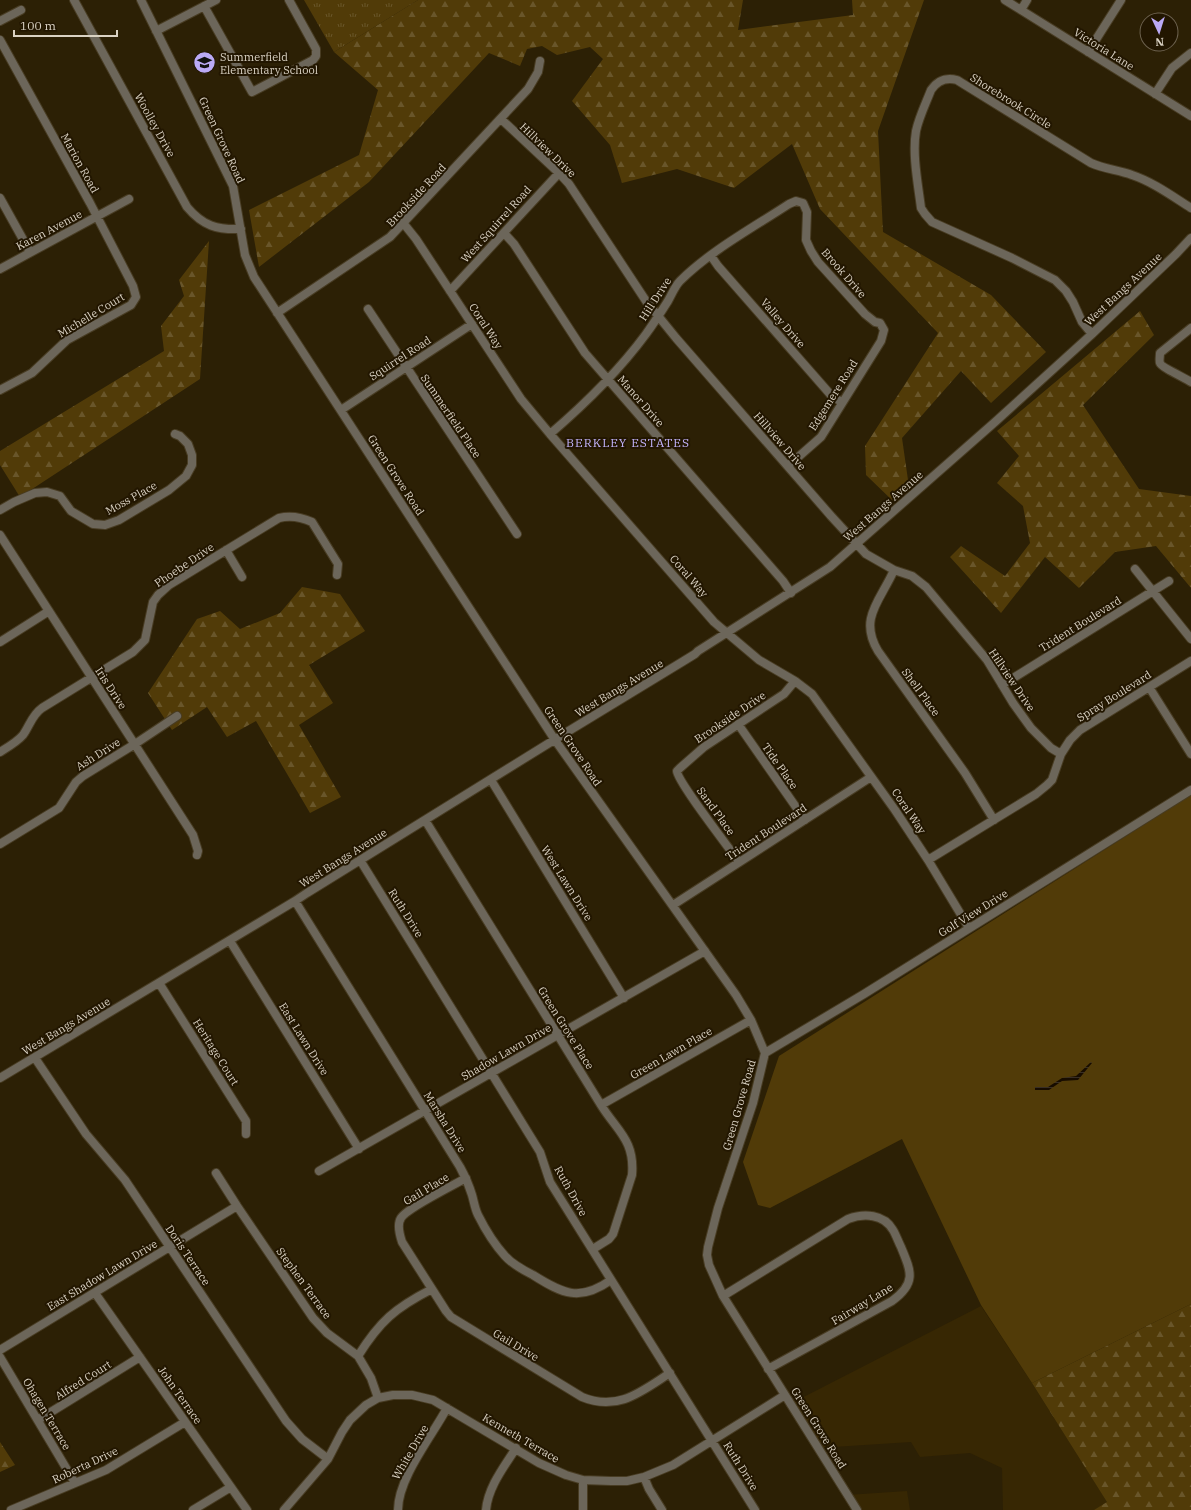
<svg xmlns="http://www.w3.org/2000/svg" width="1191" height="1510" font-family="'IBM Plex Serif',serif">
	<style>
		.built { fill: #372703 }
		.green { fill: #513b08 }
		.forest { fill: url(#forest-firs) }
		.park { fill: url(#park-tufts) }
		.water { fill: url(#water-rules) }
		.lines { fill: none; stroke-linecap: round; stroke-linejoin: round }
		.minor-casing { stroke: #483c23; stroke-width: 10 }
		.minor { stroke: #6c665a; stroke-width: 8 }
		.labels { text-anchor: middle; stroke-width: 4; stroke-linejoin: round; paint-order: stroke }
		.street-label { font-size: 11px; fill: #dad2c3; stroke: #221600 }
		.poi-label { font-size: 11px; fill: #dad2c3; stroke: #221600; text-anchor: start }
		.neighbourhood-label { font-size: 12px; letter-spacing: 1px; fill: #c1b2f9; stroke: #221600 }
	</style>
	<defs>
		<pattern id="forest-firs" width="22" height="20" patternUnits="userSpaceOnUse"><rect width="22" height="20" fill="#513b08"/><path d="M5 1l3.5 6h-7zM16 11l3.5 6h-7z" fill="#69562a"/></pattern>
		<pattern id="park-tufts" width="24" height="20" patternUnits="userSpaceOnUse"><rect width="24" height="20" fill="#513b08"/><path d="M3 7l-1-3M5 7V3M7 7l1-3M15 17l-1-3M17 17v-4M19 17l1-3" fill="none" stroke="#69562a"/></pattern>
		<pattern id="water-rules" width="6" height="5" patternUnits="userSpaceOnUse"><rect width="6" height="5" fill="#170c00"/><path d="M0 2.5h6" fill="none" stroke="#382e24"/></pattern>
	</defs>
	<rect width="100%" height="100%" fill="#2c2005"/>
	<path class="built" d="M981,1306L1032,1383L1108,1503L1094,1510H1003L1002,1468L970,1453L920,1457L911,1442L818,1448L790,1404Z
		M907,1491L910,1510H856L847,1495Z"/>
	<path class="green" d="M1191,795V1304L1032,1383L981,1305L902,1139L770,1208L758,1205L743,1162L779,1056Z"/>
	<path class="forest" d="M418,0H743L738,30L853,15L852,0H924L878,131L883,232L991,295L1046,352L991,403L961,371L902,438L909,487L894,502L866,475L865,446L938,333L820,209L792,144L734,188L677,169L622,183L610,145L572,101L603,59L590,47L557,55L542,46L527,49L520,66L489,53L369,182L259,267L249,210L359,155L378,90L334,52Z
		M209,241L200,379L20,497L0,465V451L164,351L161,326L184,296L179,280Z
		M1140,311L1154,335L1083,405L1139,489L1191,496V588L1156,546L1115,552L1079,588L1045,557L1001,613L950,557L961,546L1005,576L1030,543L1023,506L997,483L1019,456L997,431Z
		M302,587L340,594L365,631L309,665L333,703L299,725L341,797L310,813L256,721L227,737L207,707L172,730L148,693L197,619L220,611L240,629L280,613Z
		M1191,1304V1510H1094L1107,1502L1032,1383Z
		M0,1442L15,1465L0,1472Z"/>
	<path class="park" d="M304,0H418L334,52Z"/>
	<path class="water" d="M1091,1062L1092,1063L1078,1080L1062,1081L1049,1090H1035V1087H1048L1062,1078L1076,1076Z"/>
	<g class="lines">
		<defs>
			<path id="minor" d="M74,0L187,207C203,226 217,230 241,229
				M141,0L233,186L245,255L254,277L555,740L736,995L751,1020L765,1053L753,1103L718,1208L708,1247L707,1255L709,1265L723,1296L857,1510
				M1005,0L1191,116
				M204,6L252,92L313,60L316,56V49L289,0
				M1021,10L1027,0
				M0,21L21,10
				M156,31L216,0
				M0,40L90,203L133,286L136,297L131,305L67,340L32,373L0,390
				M1088,52L1121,0
				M1155,94L1172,68L1191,53
				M501,119L559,173L569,184L646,301L676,338L831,516L866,554L894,570L912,576L926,587L987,660L1013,703L1031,728L1051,748L1061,754
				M0,198L30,252
				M404,224L416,239L521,399L550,434L714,622L759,660L795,681L812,694L895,810L928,860L969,928
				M504,233L514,244L585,353L783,581L791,593
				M711,256L718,266L830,394L841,402
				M0,269L129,199
				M450,291L559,173
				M368,309L517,534
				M277,313L390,237L528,89L538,72L540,61
				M1191,328L1160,353C1160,356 1159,361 1160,363C1161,367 1185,378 1191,382
				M1092,334L1082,322L1073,302L1066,291L1055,280L1012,258L932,222L925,214L921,208C918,184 912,154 916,131C919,117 926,103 931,90C937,81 946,77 957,80L1091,163C1104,169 1119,170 1132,175C1153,182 1172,196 1191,208
				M341,410L472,324
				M550,434C585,404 618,372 646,334C654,323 661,312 668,301C672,294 675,286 680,281C710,251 754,227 789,204L796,201L803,203L807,212L806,240L811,251L818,262L865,314L875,322L880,323L884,330L881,341L821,437L788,466
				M0,510L14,502L35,493L47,492L60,496L71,511L93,524L105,525L119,520L169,490L186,476L192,465V455L188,444L180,436L175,434
				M0,535L193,835L198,851L197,855
				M226,550L242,577
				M1135,569L1191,639
				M894,570C881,600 858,618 878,651L965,773L994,820
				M0,642L49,611
				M1002,685L1169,581
				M1149,687L1191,754
				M738,724L805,820
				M0,752C8,747 17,742 23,735C30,725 32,715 42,708L133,652L145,640L153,602L158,595L169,585L279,518C291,515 301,517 312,522L338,564L337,575
				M491,780L624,998
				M425,820L601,1105C617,1131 635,1140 632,1175L613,1234L609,1239L593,1249
				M0,844L59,808L76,782L83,776L135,744L177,716
				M360,860L540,1152L550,1182L755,1510
				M928,860L1036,794L1047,785L1052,780L1061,754L1070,740L1080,730L1191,661
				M739,862C730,849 677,781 677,771L680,768L704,747L784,694L795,681
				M295,901L460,1167C465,1176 469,1185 472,1195C474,1202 475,1209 478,1215C485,1229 495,1245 505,1256C512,1264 523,1270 533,1275C563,1294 580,1302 611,1280
				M673,905L871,777
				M230,941L359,1149
				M159,983L246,1121V1134
				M765,1053L864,994L1191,790
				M35,1058L86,1134L125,1180L286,1421L302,1439L328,1459
				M0,1078L295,901L307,893L567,732L682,662L695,654L698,651L830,567L995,422L1092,334L1176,254L1191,238
				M601,1105L751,1020
				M319,1171L705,951
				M216,1173L237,1206L313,1318L327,1333L358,1356L371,1378L378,1398
				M466,1178C454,1185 407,1208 401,1218C397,1224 400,1236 402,1242L446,1311L451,1317L582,1397C618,1412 642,1391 670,1373
				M95,1293L247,1510
				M723,1296L848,1219C864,1213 884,1214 893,1230C896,1235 898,1241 901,1247C911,1271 917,1283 892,1301L768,1369
				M0,1350L237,1206
				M358,1356C380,1321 395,1308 432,1289
				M0,1357L75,1483
				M38,1420L140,1357
				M644,1477L649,1489L662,1510
				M583,1480V1510
				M11,1510L106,1470L185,1422
				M193,1510L231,1487
				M284,1510L328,1459L342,1432L350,1420L366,1405L378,1398L393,1395H412L433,1400L539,1463L566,1475L583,1480L611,1481H627L644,1477L673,1465L785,1395
				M398,1510C398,1478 432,1436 447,1408
				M486,1510C488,1487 504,1467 516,1448"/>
		</defs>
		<use href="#minor" class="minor-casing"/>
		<use href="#minor" class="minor"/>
	</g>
	<defs>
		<symbol id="school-disc" viewBox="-11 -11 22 22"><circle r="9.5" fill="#bbaaf6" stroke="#221600"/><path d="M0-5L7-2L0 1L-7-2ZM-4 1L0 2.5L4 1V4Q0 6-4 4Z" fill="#111"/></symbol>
	</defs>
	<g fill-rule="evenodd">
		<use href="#school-disc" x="192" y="50" width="25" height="25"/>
	</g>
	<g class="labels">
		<g class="street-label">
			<text transform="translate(1104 49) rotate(32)" y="4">Victoria Lane</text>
			<text transform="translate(1011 101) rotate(32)" y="4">Shorebrook Circle</text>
			<text transform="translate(155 125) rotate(61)" y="4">Woolley Drive</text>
			<text transform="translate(222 140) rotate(65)" y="4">Green Grove Road</text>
			<text transform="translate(548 150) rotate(44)" y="4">Hillview Drive</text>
			<text transform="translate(80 163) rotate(61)" y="4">Marion Road</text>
			<text transform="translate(416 195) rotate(-47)" y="4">Brookside Road</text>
			<text transform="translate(496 224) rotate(-48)" y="4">West Squirrel Road</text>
			<text transform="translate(49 230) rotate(-28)" y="4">Karen Avenue</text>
			<text transform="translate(844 273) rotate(49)" y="4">Brook Drive</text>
			<text transform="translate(1123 289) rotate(-43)" y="4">West Bangs Avenue</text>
			<text transform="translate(655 299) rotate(-57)" y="4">Hill Drive</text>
			<text transform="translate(91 315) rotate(-31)" y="4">Michelle Court</text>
			<text transform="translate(783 323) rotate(49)" y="4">Valley Drive</text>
			<text transform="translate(486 326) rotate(57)" y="4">Coral Way</text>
			<text transform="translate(400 358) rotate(-33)" y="4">Squirrel Road</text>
			<text transform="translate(833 395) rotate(-58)" y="4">Edgemere Road</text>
			<text transform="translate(641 401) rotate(49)" y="4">Manor Drive</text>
			<text transform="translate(451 416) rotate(56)" y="4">Summerfield Place</text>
			<text transform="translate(780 441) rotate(49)" y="4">Hillview Drive</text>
			<text transform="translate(396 475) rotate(57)" y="4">Green Grove Road</text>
			<text transform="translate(131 498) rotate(-29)" y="4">Moss Place</text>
			<text transform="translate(883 506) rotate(-41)" y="4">West Bangs Avenue</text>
			<text transform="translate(184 565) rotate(-34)" y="4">Phoebe Drive</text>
			<text transform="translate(689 576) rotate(49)" y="4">Coral Way</text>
			<text transform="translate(1080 624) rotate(-32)" y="4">Trident Boulevard</text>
			<text transform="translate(1012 680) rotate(56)" y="4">Hillview Drive</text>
			<text transform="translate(111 688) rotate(57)" y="4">Iris Drive</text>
			<text transform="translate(619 688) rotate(-31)" y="4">West Bangs Avenue</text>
			<text transform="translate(921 692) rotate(54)" y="4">Shell Place</text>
			<text transform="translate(1114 696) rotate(-32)" y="4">Spray Boulevard</text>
			<text transform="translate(730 717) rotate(-34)" y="4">Brookside Drive</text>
			<text transform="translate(573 746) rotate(56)" y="4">Green Grove Road</text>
			<text transform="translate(98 754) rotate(-32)" y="4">Ash Drive</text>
			<text transform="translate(780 766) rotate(55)" y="4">Tide Place</text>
			<text transform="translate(716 811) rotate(54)" y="4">Sand Place</text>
			<text transform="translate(909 811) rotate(56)" y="4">Coral Way</text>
			<text transform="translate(766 832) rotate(-33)" y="4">Trident Boulevard</text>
			<text transform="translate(343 858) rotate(-32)" y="4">West Bangs Avenue</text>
			<text transform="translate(567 883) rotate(58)" y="4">West Lawn Drive</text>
			<text transform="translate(406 913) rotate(58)" y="4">Ruth Drive</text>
			<text transform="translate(973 913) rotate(-32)" y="4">Golf View Drive</text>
			<text transform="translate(66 1026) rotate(-31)" y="4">West Bangs Avenue</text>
			<text transform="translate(566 1028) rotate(58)" y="4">Green Grove Place</text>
			<text transform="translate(304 1039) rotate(58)" y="4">East Lawn Drive</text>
			<text transform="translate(216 1052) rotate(58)" y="4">Heritage Court</text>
			<text transform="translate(506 1052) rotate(-30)" y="4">Shadow Lawn Drive</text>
			<text transform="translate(671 1053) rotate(-30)" y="4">Green Lawn Place</text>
			<text transform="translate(739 1105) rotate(-74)" y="4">Green Grove Road</text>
			<text transform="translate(445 1122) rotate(58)" y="4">Marsha Drive</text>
			<text transform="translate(426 1189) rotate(-31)" y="4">Gail Place</text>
			<text transform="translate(571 1191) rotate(61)" y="4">Ruth Drive</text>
			<text transform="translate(188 1255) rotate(56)" y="4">Doris Terrace</text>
			<text transform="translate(102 1275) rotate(-31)" y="4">East Shadow Lawn Drive</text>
			<text transform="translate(304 1283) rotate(54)" y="4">Stephen Terrace</text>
			<text transform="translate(862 1304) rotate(-31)" y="4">Fairway Lane</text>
			<text transform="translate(516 1345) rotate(31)" y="4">Gail Drive</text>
			<text transform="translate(83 1380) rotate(-32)" y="4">Alfred Court</text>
			<text transform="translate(180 1395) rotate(55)" y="4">John Terrace</text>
			<text transform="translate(47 1414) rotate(59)" y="4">Ohagen Terrace</text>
			<text transform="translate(819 1428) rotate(58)" y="4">Green Grove Road</text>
			<text transform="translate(521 1438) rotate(30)" y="4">Kenneth Terrace</text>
			<text transform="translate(410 1452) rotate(-60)" y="4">White Drive</text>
			<text transform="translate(85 1465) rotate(-25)" y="4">Roberta Drive</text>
			<text transform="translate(741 1466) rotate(58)" y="4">Ruth Drive</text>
		</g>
		<g class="poi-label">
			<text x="220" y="61">Summerfield<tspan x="220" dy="13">Elementary School</tspan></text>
		</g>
		<g class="neighbourhood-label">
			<text x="628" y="447">BERKLEY ESTATES</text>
		</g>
	</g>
	<g transform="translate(1159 32) rotate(176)"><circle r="19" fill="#221600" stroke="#6c614e"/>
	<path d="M0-3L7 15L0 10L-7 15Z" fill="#bbaaf6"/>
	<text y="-6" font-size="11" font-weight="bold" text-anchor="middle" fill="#dad2c3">N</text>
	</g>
	<path d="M14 30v6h103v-6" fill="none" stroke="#dad2c3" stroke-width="2"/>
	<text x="20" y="30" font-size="12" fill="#dad2c3" stroke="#221600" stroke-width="3" paint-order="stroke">100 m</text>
</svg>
